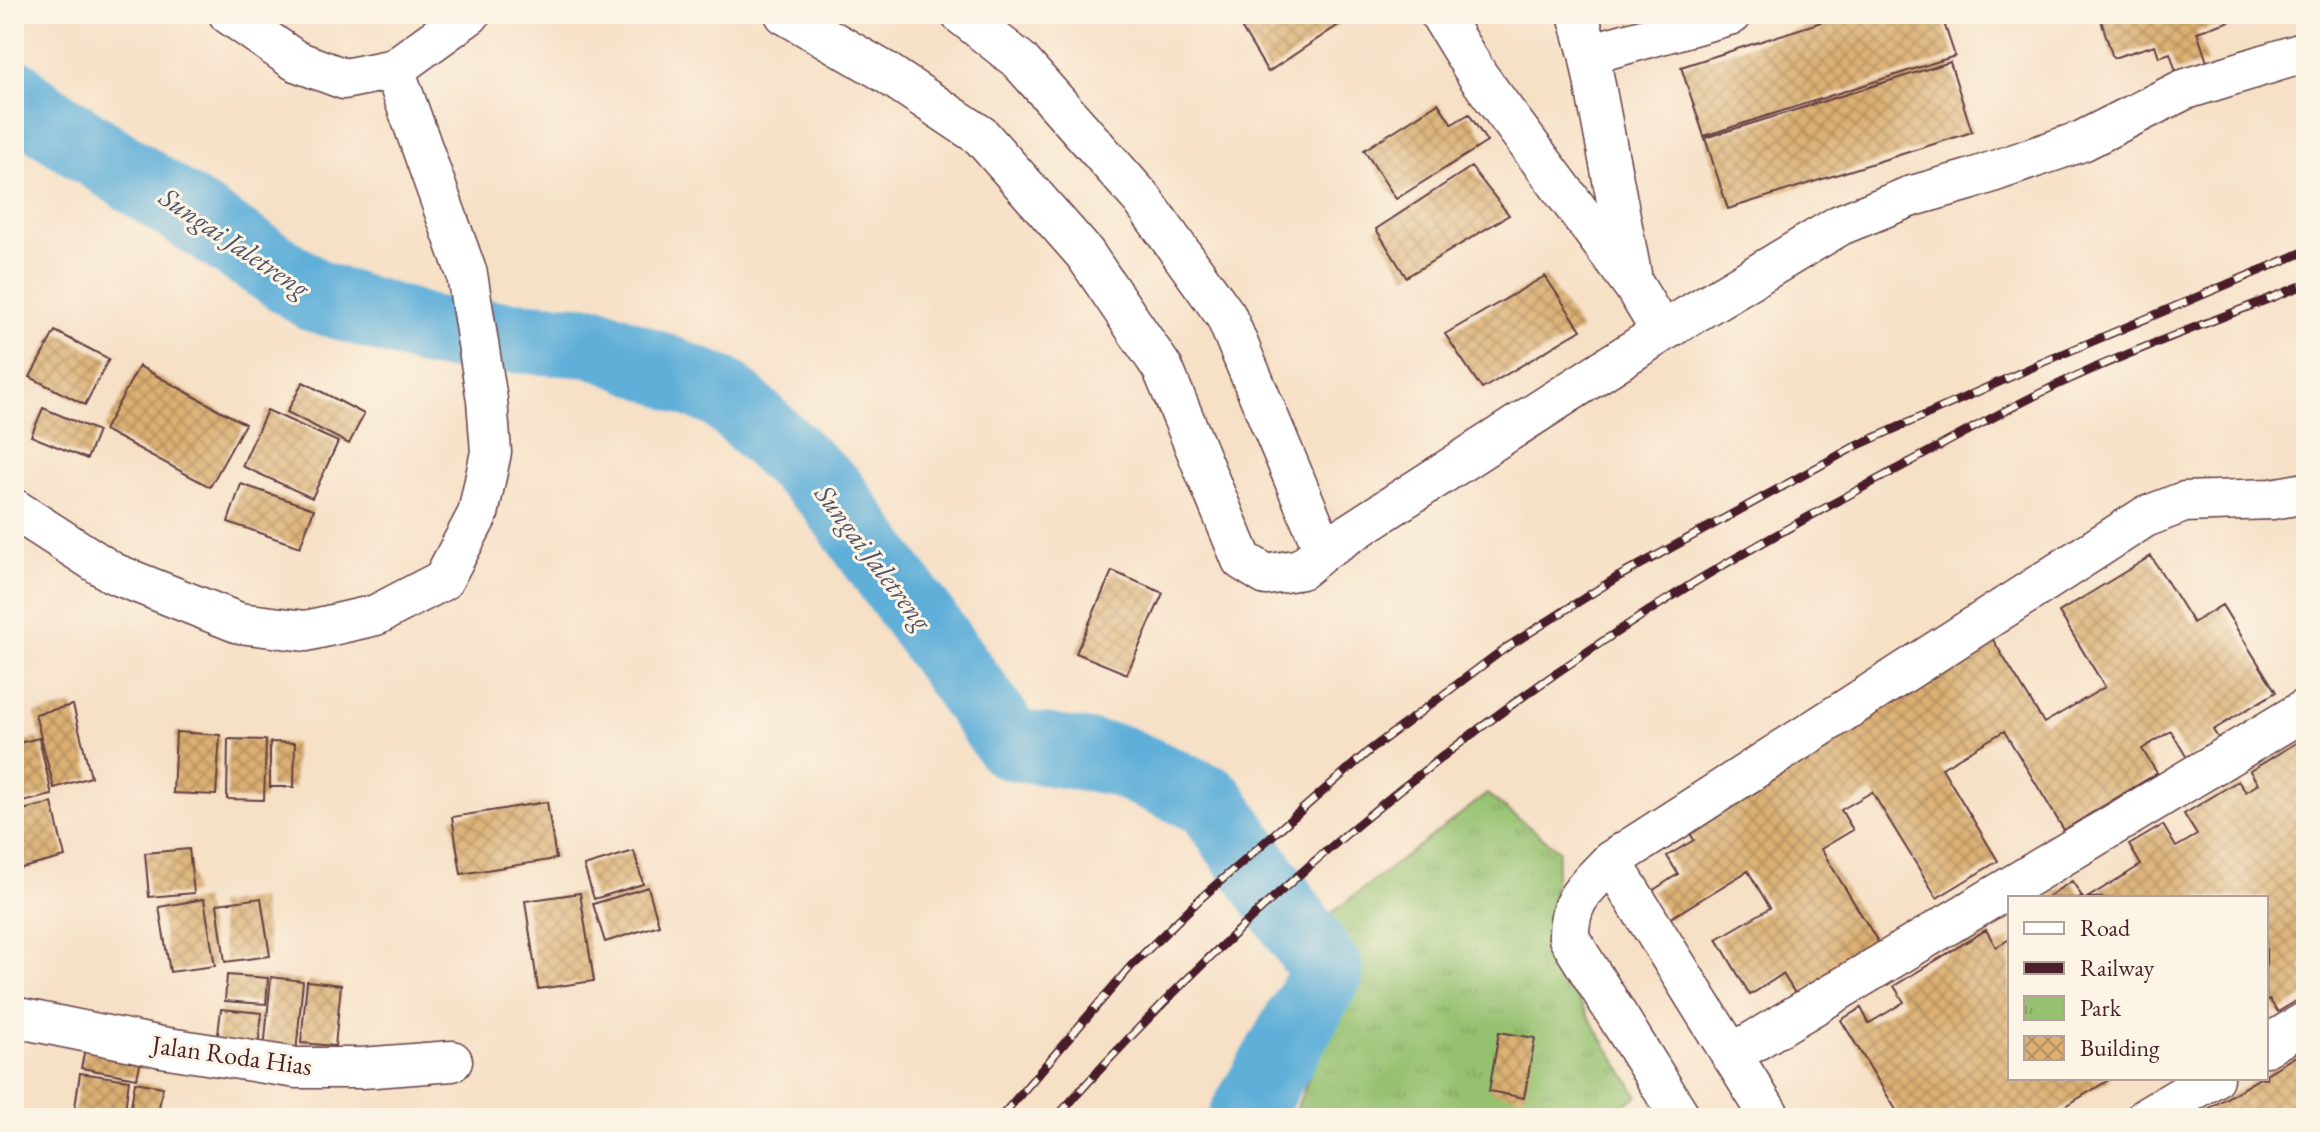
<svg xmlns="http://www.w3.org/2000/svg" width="2320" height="1132" font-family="'EB Garamond',serif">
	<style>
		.park { fill: url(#park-tufts); stroke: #70704e; stroke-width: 2 }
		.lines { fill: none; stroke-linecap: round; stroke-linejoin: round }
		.river { stroke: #5eafd9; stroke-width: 72 }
		.building { fill: url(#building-cross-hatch) }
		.minor-casing { stroke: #643c42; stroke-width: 43 }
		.minor { stroke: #fff; stroke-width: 40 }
		.rail-casing { stroke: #4a1f2b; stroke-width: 9 }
		.rail { stroke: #fcf5e5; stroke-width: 6; stroke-dasharray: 18; stroke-linecap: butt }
		.labels { text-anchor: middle; stroke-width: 6; stroke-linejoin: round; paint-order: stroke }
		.street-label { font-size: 26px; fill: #4a1f2b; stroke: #fcf5e5 }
		.water-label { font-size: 28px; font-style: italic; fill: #515168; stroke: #fcf5e5 }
	</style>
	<defs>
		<pattern id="park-tufts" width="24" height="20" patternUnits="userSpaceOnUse" patternTransform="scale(2)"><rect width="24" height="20" fill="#95c170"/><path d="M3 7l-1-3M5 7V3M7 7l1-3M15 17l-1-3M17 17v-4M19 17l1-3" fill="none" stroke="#82a561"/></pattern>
		<pattern id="building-cross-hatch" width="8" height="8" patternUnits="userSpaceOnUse" patternTransform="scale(2)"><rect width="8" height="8" fill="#dcb073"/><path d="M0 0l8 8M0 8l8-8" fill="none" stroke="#b48f5f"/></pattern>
	</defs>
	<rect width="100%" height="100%" fill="#fcf5e5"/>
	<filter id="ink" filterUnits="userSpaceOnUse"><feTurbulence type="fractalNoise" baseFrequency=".0125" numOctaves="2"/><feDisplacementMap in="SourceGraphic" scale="16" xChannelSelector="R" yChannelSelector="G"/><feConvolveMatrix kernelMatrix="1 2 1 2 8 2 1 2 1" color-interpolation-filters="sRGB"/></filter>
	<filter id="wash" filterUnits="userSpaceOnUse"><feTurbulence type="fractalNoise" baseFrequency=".006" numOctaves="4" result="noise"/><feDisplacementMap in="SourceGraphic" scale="32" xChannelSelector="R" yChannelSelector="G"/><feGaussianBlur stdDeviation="1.8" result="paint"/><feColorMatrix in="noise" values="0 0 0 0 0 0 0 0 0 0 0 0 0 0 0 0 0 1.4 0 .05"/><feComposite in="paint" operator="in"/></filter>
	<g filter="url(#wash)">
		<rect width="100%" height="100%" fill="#f6e0c6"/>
		<path class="park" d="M1487,794L1559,850L1547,950L1638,1096L1603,1118H1293L1346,980L1329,915Z"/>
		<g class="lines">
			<path class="river" d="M14,94L22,104L317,297L432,332L594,342L724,394L830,492L1010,744L1117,760L1210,801L1328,972L1244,1118"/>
		</g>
		<g id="blocks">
			<path class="building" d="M1233,14H1355L1268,72Z
				M1846,14H1941L1955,56L1704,136L1681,67Z
				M2099,14H2249V15L2197,32L2207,62L2176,71L2170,53L2159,57L2155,45L2113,58Z
				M1950,62L1972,132L1728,209L1705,138Z
				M1438,103L1452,124L1469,114L1487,142L1396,199L1364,150Z
				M1471,167L1509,215L1406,277L1376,229Z
				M1545,276L1581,330L1482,389L1445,334Z
				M55,331L109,359L85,405L30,377Z
				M139,366L245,424L210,487L104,430Z
				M303,382L364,414L349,444L287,412Z
				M43,408L98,431L87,459L31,436Z
				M267,410L338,442L312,498L242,466Z
				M241,484L314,509L300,547L228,522Z
				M2151,556L2193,623L2222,605L2276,692L2213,730L2219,739L2187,758L2171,731L2142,749L2157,773L2064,830L2004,731L1942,768L1998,861L1937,898L1872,792L1841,810L1853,830L1821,849L1880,945L1796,995L1783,974L1750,995L1717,939L1770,908L1748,871L1669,919L1652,891L1678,874L1667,856L1694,840L1682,820L1990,635L2044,723L2105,687L2059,612Z
				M1112,571L1163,593L1127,674L1076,653Z
				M73,705L91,777L54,788L35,714Z
				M176,732L220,735L216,795L173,793Z
				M2306,737V960L2301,963L2306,970V995L2278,1012L2269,999L2266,1001V898H2087L2141,865L2129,845L2163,825L2176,847L2197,835L2184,814L2238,781L2246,792L2258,784L2250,771Z
				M39,738L52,795L14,804V744Z
				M228,739L266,740L264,800L227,799Z
				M270,742L295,743L294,787H270Z
				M547,802L556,859L461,874L452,817Z
				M52,803L65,857L18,869L14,851V812Z
				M189,849L194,893L149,897L145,853Z
				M634,851L643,884L594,899L584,866Z
				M2072,881L2083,898H2046L2058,890Z
				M648,887L659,925L605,942L593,904Z
				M580,893L594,981L538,989L525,901Z
				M261,898L270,956L225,962L217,904Z
				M204,899L215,966L170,972L159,907Z
				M1986,930L1996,947L2010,939V1078H2112L2046,1118H1901L1841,1020L1861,1008L1869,1023L1888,1012L1904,1002L1894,986Z
				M227,975L268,978L266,1004L225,1001Z
				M271,977L303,981L296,1053L264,1050Z
				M307,981L341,985L335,1046L301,1043Z
				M221,1009L262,1013L258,1047L217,1043Z
				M1499,1032L1535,1038L1524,1098L1489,1091Z
				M85,1049L141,1060L137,1078L81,1068Z
				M2306,1050V1118H2193L2260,1078H2266V1074Z
				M80,1073L129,1080L124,1118L74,1114Z
				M135,1082L163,1087L157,1118H129Z
				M363,1110L410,1112V1118H363Z"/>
		</g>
	</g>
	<g filter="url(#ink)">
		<use href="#blocks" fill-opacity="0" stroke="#643c42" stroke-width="2"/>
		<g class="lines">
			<defs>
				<path id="minor" d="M229,14L296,61L344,79L394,69L470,14
					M785,14L882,70L981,136L1085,254L1163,369L1242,560L1266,575L1301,569L1324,550L1662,332L1840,225L1909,197L1969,180L2082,141L2183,90L2306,52
					M961,14L1019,60L1142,199L1226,316L1324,550
					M1440,14L1478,76L1634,286L1662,332
					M1578,14L1589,54L1631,274
					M1589,54L1732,14
					M14,509L113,573L239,623L306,631L376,615L443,580L478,514L491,452L487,400L467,274L394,69
					M1611,861L1771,1118
					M14,1017L162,1047L297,1068H362L452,1061
					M2266,1046L2306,1022
					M1731,1055L2306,709
					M1681,1118L1569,938C1568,899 1586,888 1611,861L2145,517L2184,502L2272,499L2306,493
					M2146,1118L2213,1078"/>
			</defs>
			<use href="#minor" class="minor-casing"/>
			<use href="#minor" class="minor"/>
			<defs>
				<path id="rail" d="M1000,1118L1132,965L1201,898L1370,750L1504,649L1616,578L1854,447L2046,361L2306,251
					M1056,1118C1239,910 1455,731 1690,585C1762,541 1836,502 1910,462C1959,436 2008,408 2059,384C2138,347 2225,317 2306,284"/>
			</defs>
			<use href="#rail" class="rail-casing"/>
			<use href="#rail" class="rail"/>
		</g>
	</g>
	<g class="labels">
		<g class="street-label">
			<text transform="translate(232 1055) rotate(8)" y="9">Jalan Roda Hias</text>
		</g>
		<g class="water-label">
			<text transform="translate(235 242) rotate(34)" y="10">Sungai Jaletreng</text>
			<text transform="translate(874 557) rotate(53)" y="10">Sungai Jaletreng</text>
		</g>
	</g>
	<rect width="2320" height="1132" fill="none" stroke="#fcf5e5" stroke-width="48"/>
	<rect x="2008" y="896" width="260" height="184" fill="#fcf5e5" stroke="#b59f9b" stroke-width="2"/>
	<rect x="2024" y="922" width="40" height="12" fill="#ffffff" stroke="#b59f9b" stroke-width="2"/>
	<text x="2080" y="936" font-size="24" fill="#4a1f2b">Road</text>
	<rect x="2024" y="962" width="40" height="12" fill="#4a1f2b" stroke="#b59f9b" stroke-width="2"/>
	<text x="2080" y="976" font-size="24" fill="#4a1f2b">Railway</text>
	<rect x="2024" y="996" width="40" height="24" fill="url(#park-tufts)" stroke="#b59f9b" stroke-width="2"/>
	<text x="2080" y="1016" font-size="24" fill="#4a1f2b">Park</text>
	<rect x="2024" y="1036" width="40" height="24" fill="url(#building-cross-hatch)" stroke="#b59f9b" stroke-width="2"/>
	<text x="2080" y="1056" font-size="24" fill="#4a1f2b">Building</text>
</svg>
